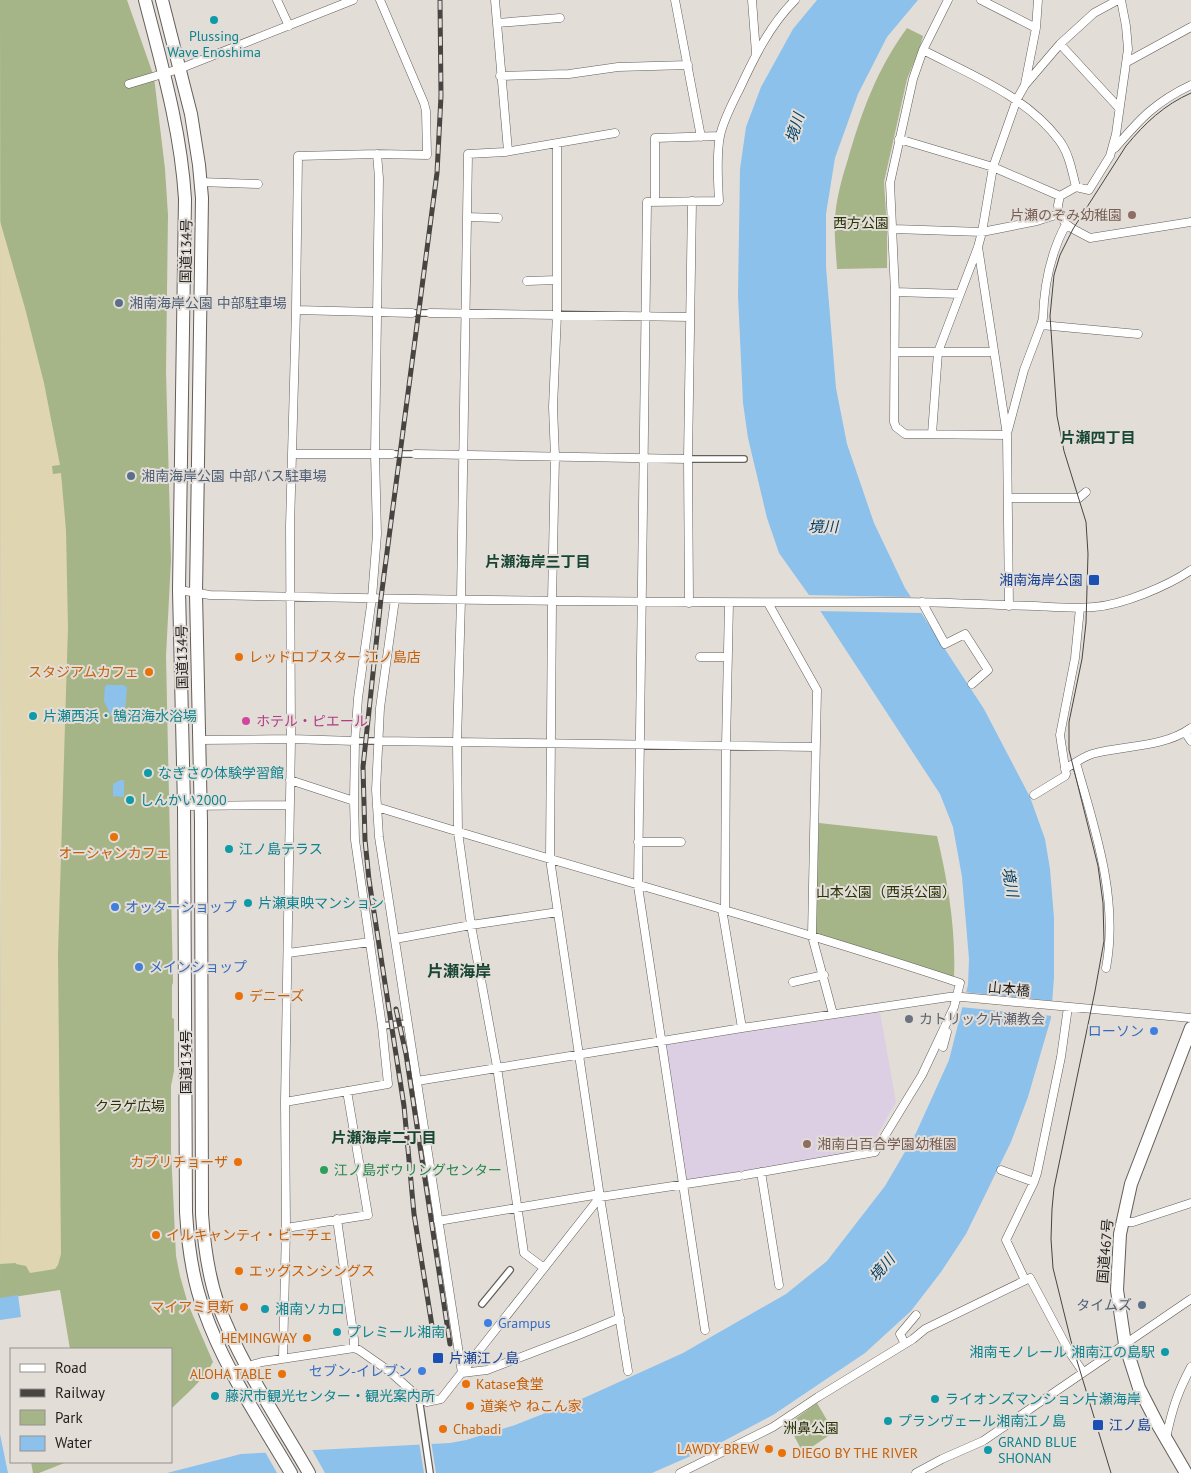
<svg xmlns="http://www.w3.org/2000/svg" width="1191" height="1473" font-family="'PT Sans','Noto Sans JP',sans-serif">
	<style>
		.education { fill: #dccfe3 }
		.green { fill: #a5b587 }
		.sand { fill: #dfd5b0 }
		.water { fill: #8cc1ec }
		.pier { fill: #e3ddd8 }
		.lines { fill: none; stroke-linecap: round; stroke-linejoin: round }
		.pedestrian-casing { stroke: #635e5a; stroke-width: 8 }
		.minor-casing { stroke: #635e5a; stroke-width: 9 }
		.trunk-casing { stroke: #635e5a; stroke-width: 14 }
		.pedestrian { stroke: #fff; stroke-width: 5.5 }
		.minor { stroke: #fff; stroke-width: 8 }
		.trunk { stroke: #fff; stroke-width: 12 }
		.tram { stroke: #474542; stroke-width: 1 }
		.rail-casing { stroke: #474542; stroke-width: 5 }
		.rail { stroke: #e3ddd8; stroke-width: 3; stroke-dasharray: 9; stroke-linecap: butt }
		.culture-dot { fill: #0f9aa8; stroke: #e3ddd8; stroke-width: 2 }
		.education-dot { fill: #8d6e63; stroke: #e3ddd8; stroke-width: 2 }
		.service-dot { fill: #5c6f8a; stroke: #e3ddd8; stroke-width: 2 }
		.transit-dot { fill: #1a4fb4; stroke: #e3ddd8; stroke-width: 2 }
		.food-dot { fill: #e8710a; stroke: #e3ddd8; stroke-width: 2 }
		.hotel-dot { fill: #d1479c; stroke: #e3ddd8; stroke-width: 2 }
		.shop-dot { fill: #3f7fe0; stroke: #e3ddd8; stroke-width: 2 }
		.worship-dot { fill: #6b7280; stroke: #e3ddd8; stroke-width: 2 }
		.leisure-dot { fill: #2e9e5b; stroke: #e3ddd8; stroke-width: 2 }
		.labels { text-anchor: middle; stroke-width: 4; stroke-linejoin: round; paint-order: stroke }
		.culture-label { font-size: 14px; fill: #0d838f; stroke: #e3ddd8; text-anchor: start }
		.education-label { font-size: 14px; fill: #785e54; stroke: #e3ddd8; text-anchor: end }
		.park-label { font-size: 14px; fill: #283306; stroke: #e3ddd8 }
		.street-label { font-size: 14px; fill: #211f1d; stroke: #e3ddd8 }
		.service-label { font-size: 14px; fill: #4e5e75; stroke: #e3ddd8; text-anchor: start }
		.transit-label { font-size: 14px; fill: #164399; stroke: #e3ddd8; text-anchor: start }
		.food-label { font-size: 14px; fill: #c56008; stroke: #e3ddd8; text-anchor: start }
		.hotel-label { font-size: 14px; fill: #b23c85; stroke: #e3ddd8; text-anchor: start }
		.shop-label { font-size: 14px; fill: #366cbe; stroke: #e3ddd8; text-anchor: start }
		.worship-label { font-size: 14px; fill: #5b616d; stroke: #e3ddd8; text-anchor: start }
		.leisure-label { font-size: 14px; fill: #27864d; stroke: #e3ddd8; text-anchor: start }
		.water-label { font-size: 15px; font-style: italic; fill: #004168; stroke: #e3ddd8 }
		.neighbourhood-label { font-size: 15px; font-weight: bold; fill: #184634; stroke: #e3ddd8 }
		.quarter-label { font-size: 16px; font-weight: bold; fill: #184634; stroke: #e3ddd8 }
	</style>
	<rect width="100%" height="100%" fill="#e3ddd8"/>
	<path class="education" d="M880,1012L896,1102L869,1150L865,1152L689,1181L686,1178L665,1047L667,1044Z"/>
	<path class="green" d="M0,0H127L154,77L165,169L168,215L166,371L171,560L166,656L173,983L172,985V1018L174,1019V1071L171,1086V1150L176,1256L180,1276L188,1304L213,1362C204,1380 185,1395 171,1409V1349H70L60,1290L0,1299L1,833Z
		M907,28L923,36L919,50L907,79L884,182L887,229V268L837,269C836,252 834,235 835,219C836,199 842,178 848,159C862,111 877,69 907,28Z
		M819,823L937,836C948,882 956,930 954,978L815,934Z
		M817,1403L834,1432L803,1453L788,1424Z
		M31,1462H67L39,1473H33Z"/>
	<path class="sand" d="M0,221L25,308L44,383L60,465L52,466L53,474L61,473L66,530L68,627L58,954L61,1254L58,1265L55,1269L30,1273L26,1266L16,1264V1263L0,1264L1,833Z"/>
	<path class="water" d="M817,0H918L887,37L858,94L835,158L826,214V267L836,388L847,444L874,523L905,588L984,709L1030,797L1045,839L1050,869L1054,918V977L1051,1018L1028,1097L1011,1142L966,1234L941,1272L911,1311L865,1353L773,1415L718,1444L652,1473H167L241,1454L450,1443L466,1440L515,1425L586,1397L683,1353L786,1294L827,1261L885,1186L916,1133L949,1060L968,985L969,959L962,877L953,827L940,794L821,612L779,553L767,518L748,438L743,403L738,295L740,169L746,127L761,87L793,29Z
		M107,685H123L127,687L125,711H122L117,717L111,716L104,701L105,686Z
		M120,780H124V797L116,796L113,797V784Z
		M18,1295L21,1317L0,1320V1298Z
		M0,1434L8,1473H0Z"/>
	<path class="pier" d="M805,595L911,597L922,613L817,611Z
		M963,992L1054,1001L1052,1016L960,1007Z
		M431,1441L436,1473H424L419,1442Z
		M311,1448L325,1473H277L264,1450Z"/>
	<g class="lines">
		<defs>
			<path id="pedestrian" d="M412,313H430
				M392,454H415
				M688,459H744
				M355,741H378
				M382,1026L407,1023
				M482,1304L510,1270
				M419,1398L430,1473"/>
			<path id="minor" d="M277,0L289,26
				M495,0L508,151
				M675,0L701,137
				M752,0L756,53
				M948,0L923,50L913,79L890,183L895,292L894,422L896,427L905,434L1007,435
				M981,0L1036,28
				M1121,0L1126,26L1128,49L1116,134L1110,156L1089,190L1076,187L1060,196L1058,205L1059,214L1066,224L1073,229L1090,238L1191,222
				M497,23L560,18
				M1060,44L1119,108
				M923,50C971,75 1026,96 1059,140C1069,153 1072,171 1076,187
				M1127,62L1191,27
				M500,76L569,74L618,67L688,65
				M129,84L179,69L353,0
				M1025,84L1036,28L1038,0
				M899,139L993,167L1060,196
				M557,144V314L553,407L555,457L552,601L550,859L600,1197L628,1371
				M1115,148C1140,119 1155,102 1191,85
				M200,182L258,184
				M655,202V138L720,136
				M467,217L498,218
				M894,229L982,232L1037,221L1059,214
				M978,247L1007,435L1009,606
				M527,281L557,280
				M895,292L960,294
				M296,310L412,313
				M430,313L690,317
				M1041,325L1043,318C1044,284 1050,254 1066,224
				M895,352H993
				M1008,430L1024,370L1041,325L1138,334
				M932,434L938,352L978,247L982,232L993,167L1017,99L1025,85L1060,44L1094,13L1118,0
				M293,454H392
				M415,454L688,459
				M1008,498H1079L1086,492
				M179,590L210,595C435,600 660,603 886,602C936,601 985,605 1035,606C1054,607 1075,609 1094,607C1122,605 1168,586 1191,570
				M395,599L380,708L376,790L379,837L462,1373
				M922,602L945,644L965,634L988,670L972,684
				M689,603L688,459L692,201
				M768,603L817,690L812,936L833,1014
				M700,657H728
				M1185,732L1191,741
				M199,740L291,739L355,741
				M378,741L815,747
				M1076,763C1095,829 1119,899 1106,968
				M1065,769C1073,764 1083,757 1092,754C1124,745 1163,748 1191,728
				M290,780L354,801
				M1034,795L1065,776L1066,774L1060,735L1075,658L1080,608
				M184,806L290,805
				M377,807C570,867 767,919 960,983L954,1007L922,1075L875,1152L745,1175
				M638,842H681
				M722,909L742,1028
				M725,910L726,746L729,603
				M395,939L471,925L558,912
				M288,953L370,942
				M793,982L824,975
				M943,1047L947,1032
				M417,1081L742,1028L949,997H962L1191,1018
				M285,1102L388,1084L382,1026L355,840L354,801L355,741L358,698L372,598L377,534L375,454L379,178L377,154
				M1001,1170L1034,1182L1006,1240L1025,1280
				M761,1172L779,1285
				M1034,1182L1037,1173L1061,1057L1068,1007
				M337,1219L354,1339V1348
				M438,1221L600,1194
				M1122,1222H1133L1191,1203
				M286,1228L368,1215L347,1091
				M544,1268L524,1253L497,1067L471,925L458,832L457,742L461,599L468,154L505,152L615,133
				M705,1330L638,886L647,202L719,201C718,182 716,155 720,136C723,121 732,104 739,90C754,58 769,26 795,0
				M905,1344L900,1334L916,1315
				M283,1358L286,1228L285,1102L291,739L290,526L296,310L298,156L377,154L427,155L426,111L424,103L380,0
				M232,1371L262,1362L354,1348L359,1350L389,1371L422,1400L427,1402L441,1399L600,1197L739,1176
				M462,1373L487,1370L576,1336L620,1318
				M1166,1438C1172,1410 1177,1393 1191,1367
				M680,1473L773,1427L818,1397L913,1339L925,1329L1030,1278L1070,1353L1083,1372
				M916,1473L942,1459L983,1441L1191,1299"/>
			<path id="trunk" d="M145,0C162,66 181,131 185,199L179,590L184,806L186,1212C188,1246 192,1279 204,1310C224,1368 260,1420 291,1473
				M162,0L191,114L199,165L202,198L196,594L201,822L202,1214C204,1244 208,1275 218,1304C239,1362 278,1419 309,1473
				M1186,1473L1158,1425L1139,1388L1125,1344L1117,1290L1120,1234L1131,1184L1191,1028"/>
		</defs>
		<use href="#pedestrian" class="pedestrian-casing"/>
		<use href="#minor" class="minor-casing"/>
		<use href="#trunk" class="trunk-casing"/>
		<use href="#pedestrian" class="pedestrian"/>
		<use href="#minor" class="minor"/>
		<use href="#trunk" class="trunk"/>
		<path class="tram" d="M1111,1473L1071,1341L1053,1268L1051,1239L1052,1209L1054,1188L1095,991L1104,941L1103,903L1098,866L1069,750V722L1082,659L1086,623L1088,554L1086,522L1064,451L1057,416L1050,316L1054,275L1060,255L1073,229L1126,146C1145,123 1164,105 1191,93"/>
		<defs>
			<path id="rail" d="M396,1009L406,1054L450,1344
				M433,1332L414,1214L404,1106L369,880L365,840L363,767L381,598L437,173L441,96L440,0"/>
		</defs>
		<use href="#rail" class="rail-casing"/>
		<use href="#rail" class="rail"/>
	</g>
	<g class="culture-dot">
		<circle cx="214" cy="20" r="5"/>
		<circle cx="33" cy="716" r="5"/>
		<circle cx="148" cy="773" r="5"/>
		<circle cx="130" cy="800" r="5"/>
		<circle cx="229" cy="849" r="5"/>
		<circle cx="248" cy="903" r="5"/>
		<circle cx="265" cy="1309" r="5"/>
		<circle cx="337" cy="1332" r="5"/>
		<circle cx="1165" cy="1352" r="5"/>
		<circle cx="215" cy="1396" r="5"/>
		<circle cx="935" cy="1399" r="5"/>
		<circle cx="888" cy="1421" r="5"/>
		<circle cx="988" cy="1450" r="5"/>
	</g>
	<g class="education-dot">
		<circle cx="1132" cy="215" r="5"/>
		<circle cx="807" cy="1144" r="5"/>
	</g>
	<g class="service-dot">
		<circle cx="119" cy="303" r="5"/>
		<circle cx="131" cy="476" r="5"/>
		<circle cx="1142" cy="1305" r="5"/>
	</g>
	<g class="transit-dot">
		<rect x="1088" y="574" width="12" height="12" rx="2.5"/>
		<rect x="432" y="1352" width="12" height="12" rx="2.5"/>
		<rect x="1092" y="1419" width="12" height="12" rx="2.5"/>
	</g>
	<g class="food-dot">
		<circle cx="239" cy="657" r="5"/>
		<circle cx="149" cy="672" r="5"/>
		<circle cx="114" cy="837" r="5"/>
		<circle cx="239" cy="996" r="5"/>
		<circle cx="238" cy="1162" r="5"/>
		<circle cx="156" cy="1235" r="5"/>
		<circle cx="239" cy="1271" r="5"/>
		<circle cx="244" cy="1307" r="5"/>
		<circle cx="307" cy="1338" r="5"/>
		<circle cx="282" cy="1374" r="5"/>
		<circle cx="466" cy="1384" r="5"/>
		<circle cx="470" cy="1406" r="5"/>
		<circle cx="443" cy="1429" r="5"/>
		<circle cx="769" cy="1449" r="5"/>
		<circle cx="782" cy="1453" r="5"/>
	</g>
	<circle class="hotel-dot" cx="246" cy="721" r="5"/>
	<g class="shop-dot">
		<circle cx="115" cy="907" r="5"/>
		<circle cx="139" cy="967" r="5"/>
		<circle cx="1154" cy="1031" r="5"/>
		<circle cx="488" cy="1323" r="5"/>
		<circle cx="422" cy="1371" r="5"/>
	</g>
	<circle class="worship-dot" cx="909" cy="1019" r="5"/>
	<circle class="leisure-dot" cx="324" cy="1170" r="5"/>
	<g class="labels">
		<g class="culture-label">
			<text x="214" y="41" text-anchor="middle">Plussing<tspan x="214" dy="16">Wave Enoshima</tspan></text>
			<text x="43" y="721">片瀬西浜・鵠沼海水浴場</text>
			<text x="158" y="778">なぎさの体験学習館</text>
			<text x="140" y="805">しんかい2000</text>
			<text x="239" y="854">江ノ島テラス</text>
			<text x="258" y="908">片瀬東映マンション</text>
			<text x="275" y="1314">湘南ソカロ</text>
			<text x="347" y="1337">プレミール湘南</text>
			<text x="1155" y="1357" text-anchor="end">湘南モノレール 湘南江の島駅</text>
			<text x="225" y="1401">藤沢市観光センター・観光案内所</text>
			<text x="945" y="1404">ライオンズマンション片瀬海岸</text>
			<text x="898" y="1426">プランヴェール湘南江ノ島</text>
			<text x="998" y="1447">GRAND BLUE<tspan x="998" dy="16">SHONAN</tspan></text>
		</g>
		<g class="education-label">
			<text x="1122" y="220">片瀬のぞみ幼稚園</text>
			<text x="817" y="1149" text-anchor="start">湘南白百合学園幼稚園</text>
		</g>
		<g class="park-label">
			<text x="861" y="228">西方公園</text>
			<text x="886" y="897">山本公園（西浜公園）</text>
			<text x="130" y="1111">クラゲ広場</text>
			<text x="811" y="1433">洲鼻公園</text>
		</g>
		<g class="street-label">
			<text transform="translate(186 251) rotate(-89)" y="5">国道134号</text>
			<text transform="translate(182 657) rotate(-91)" y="5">国道134号</text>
			<text transform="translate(1009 989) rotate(6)" y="5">山本橋</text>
			<text transform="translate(186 1062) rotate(-90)" y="5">国道134号</text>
			<text transform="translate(1105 1251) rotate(-85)" y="5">国道467号</text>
		</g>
		<g class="service-label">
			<text x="129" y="308">湘南海岸公園 中部駐車場</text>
			<text x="141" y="481">湘南海岸公園 中部バス駐車場</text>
			<text x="1132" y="1310" text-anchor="end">タイムズ</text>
		</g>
		<g class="transit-label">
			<text x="1083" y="585" text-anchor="end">湘南海岸公園</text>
			<text x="449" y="1363">片瀬江ノ島</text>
			<text x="1109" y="1430">江ノ島</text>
		</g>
		<g class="food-label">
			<text x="249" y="662">レッドロブスター 江ノ島店</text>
			<text x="139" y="677" text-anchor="end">スタジアムカフェ</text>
			<text x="114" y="858" text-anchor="middle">オーシャンカフェ</text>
			<text x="249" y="1001">デニーズ</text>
			<text x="228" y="1167" text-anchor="end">カプリチョーザ</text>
			<text x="166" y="1240">イルキャンティ・ビーチェ</text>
			<text x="249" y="1276">エッグスンシングス</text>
			<text x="234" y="1312" text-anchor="end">マイアミ貝新</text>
			<text x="297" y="1343" text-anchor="end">HEMINGWAY</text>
			<text x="272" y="1379" text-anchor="end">ALOHA TABLE</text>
			<text x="476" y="1389">Katase食堂</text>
			<text x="480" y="1411">道楽や ねこん家</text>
			<text x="453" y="1434">Chabadi</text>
			<text x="759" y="1454" text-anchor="end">LAWDY BREW</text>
			<text x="792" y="1458">DIEGO BY THE RIVER</text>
		</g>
		<g class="hotel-label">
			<text x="256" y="726">ホテル・ピエール</text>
		</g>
		<g class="shop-label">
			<text x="125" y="912">オッターショップ</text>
			<text x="149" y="972">メインショップ</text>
			<text x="1144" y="1036" text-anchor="end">ローソン</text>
			<text x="498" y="1328">Grampus</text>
			<text x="412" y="1376" text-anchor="end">セブン-イレブン</text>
		</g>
		<g class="worship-label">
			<text x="919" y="1024">カトリック片瀬教会</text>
		</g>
		<g class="leisure-label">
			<text x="334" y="1175">江ノ島ボウリングセンター</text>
		</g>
		<g class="water-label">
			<text transform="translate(795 128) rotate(-73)" y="5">境川</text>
			<text x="823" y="532">境川</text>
			<text transform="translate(1010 882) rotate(79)" y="5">境川</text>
			<text transform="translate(882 1268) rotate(-49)" y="5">境川</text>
		</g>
		<g class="neighbourhood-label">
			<text x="1098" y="443">片瀬四丁目</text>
			<text x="538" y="567">片瀬海岸三丁目</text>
			<text x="384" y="1143">片瀬海岸二丁目</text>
		</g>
		<g class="quarter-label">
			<text x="459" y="977">片瀬海岸</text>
		</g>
	</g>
	<rect x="10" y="1348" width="162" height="115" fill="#e3ddd8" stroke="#95918d"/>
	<rect x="20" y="1364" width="25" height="8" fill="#ffffff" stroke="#95918d"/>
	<text x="55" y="1373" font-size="15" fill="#211f1d">Road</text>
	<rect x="20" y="1389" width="25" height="8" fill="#474542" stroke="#95918d"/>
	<text x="55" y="1398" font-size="15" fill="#211f1d">Railway</text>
	<rect x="20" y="1410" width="25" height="15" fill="#a5b587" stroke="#95918d"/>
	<text x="55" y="1423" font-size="15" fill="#211f1d">Park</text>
	<rect x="20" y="1436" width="25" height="15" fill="#8cc1ec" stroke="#95918d"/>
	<text x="55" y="1448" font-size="15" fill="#211f1d">Water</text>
</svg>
